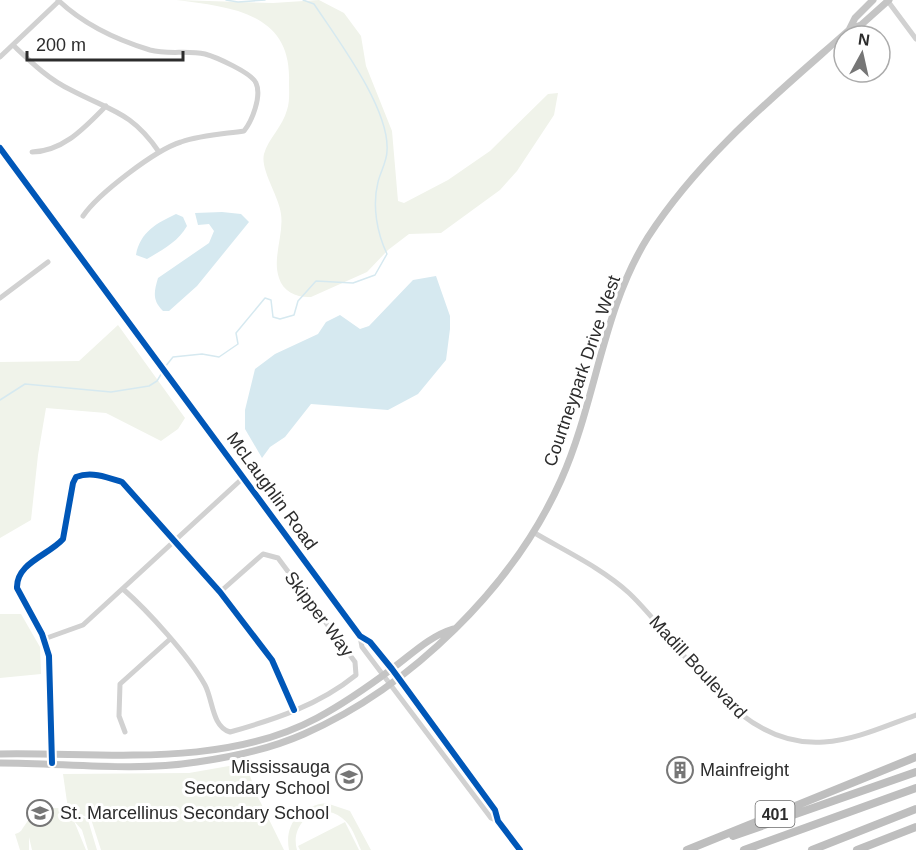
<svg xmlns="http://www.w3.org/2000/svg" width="916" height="850" font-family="Arial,sans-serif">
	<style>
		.green { fill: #f0f3ea }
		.water { fill: #d6e9f0 }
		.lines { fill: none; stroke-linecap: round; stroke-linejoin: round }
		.stream { stroke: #d6e9f0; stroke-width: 1.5 }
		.minor { stroke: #d1d1d1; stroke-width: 5 }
		.major { stroke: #c4c4c4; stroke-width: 7 }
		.highway { stroke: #bebebe; stroke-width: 8 }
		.cycleway-casing { stroke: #fff; stroke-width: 10 }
		.cycleway { stroke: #0057b8; stroke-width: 6 }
		.labels { text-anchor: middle; stroke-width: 6; stroke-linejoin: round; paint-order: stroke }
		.shield { fill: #fff; stroke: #6b6b6b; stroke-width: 1.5 }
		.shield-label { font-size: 16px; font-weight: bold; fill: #2c2c2c }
		.street-label { font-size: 18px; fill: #2c2c2c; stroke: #fff }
		.poi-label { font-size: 18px; fill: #2c2c2c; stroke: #fff; text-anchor: start }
	</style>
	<rect width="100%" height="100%" fill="#fff"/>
	<path class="green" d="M176,0L273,3L319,0L344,13L361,36L366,66L392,131L398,201L404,203L448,180L490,151L548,94L558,93L554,115L517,171L500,190L441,233L409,234L388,250L367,272L311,297C298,298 283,292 279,278C272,258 284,235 281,214C279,196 260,170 264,154C268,139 283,126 287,110C290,101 289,91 289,82C292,12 230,7 176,0Z
		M118,325L185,418L178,429L161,441L106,413L46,408L38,455L31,520L0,538V362L79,361Z
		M0,614H21L40,647L41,674L0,678Z
		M246,763L255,791L284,850H101L91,819L77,813L88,820L97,850H88L82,830L74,821L86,850H32L29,837V850H20L15,834C22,832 21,830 25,825C34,809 51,806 68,809L63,774L189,773Z
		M326,803L350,811L371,850H361C356,839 352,825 342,818C319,799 289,823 297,850H289C284,824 300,806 326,803Z
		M345,822L359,850H300L298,846Z"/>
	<path class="water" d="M222,212L241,214L249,222L197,286L169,311H163C152,300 154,292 158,278L209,243L214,231L209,224L198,225L195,213Z
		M176,214L183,217L187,226C178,242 162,250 147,259L136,255C140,232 157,223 176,214Z
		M436,276L450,316V329L446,360L418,394L388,410L311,404L285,437L270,447L262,458L245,429V410L255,369L275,354L318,334L326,322L340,315L360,329L369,326L413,280Z"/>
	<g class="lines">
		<path class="stream" d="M226,0L238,2L265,0
			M165,367L173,357L202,354L219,357L238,344L236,333L265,298L271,300L273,317L280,319L294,315L298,301L316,281L353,283L375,275L387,254C377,233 372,206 378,182C380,173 387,161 387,151C390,109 338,40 314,4L303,0
			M0,400L25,384L111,392L149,386L157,381L163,371"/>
		<path class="minor" d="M58,0C83,24 117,40 150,50C168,55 187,50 205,54C216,57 252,73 256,83C262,96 252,121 244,131C223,134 201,135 181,142C155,150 98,194 83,216
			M887,0L916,39
			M13,45C31,62 48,79 71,90C111,111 132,112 159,152
			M0,57L59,1
			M0,148L360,636L370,642L392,669L495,810L498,821L520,850
			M32,152C64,151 85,127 106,106
			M0,298L48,262
			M533,532C565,551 602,568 629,593C686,647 735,749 824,742C856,740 887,725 916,715
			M123,589C148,611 189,656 205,685C213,700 212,727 230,732C276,719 319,705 356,675L355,662L278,558L263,554L220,592
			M360,636L362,647L491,818L498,821
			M44,639L83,625L244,477
			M125,732L119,716L120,684L169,640
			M52,763L49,656L42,634L17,588C16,563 49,555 63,539L73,483L76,477C91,471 107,477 122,482L220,592L272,660L294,710"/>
		<path class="major" d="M849,30L855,18L873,0
			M0,754C103,752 222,769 317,718C343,704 369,686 393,668C412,654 430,636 453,629
			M0,763C65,763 132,772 197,762C233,757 270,749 304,734C411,687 514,586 561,480C596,402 602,310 648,237C701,155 778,93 849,30L861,25L889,0"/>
		<path class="highway" d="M733,836L916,772
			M687,850L916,757
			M744,850L916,788
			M812,850L916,809
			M857,850L916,827"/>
		<defs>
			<path id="cycleway" d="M0,148L360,636L370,642L392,669L495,810L498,821L520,850
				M52,763L49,656L42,634L17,588C16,563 49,555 63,539L73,483L76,477C91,471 107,477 122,482L220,592L272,660L294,710"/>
		</defs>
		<use href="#cycleway" class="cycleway-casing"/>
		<use href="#cycleway" class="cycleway"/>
	</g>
	<defs>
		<symbol id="building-ring" viewBox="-11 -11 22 22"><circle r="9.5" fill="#fff" stroke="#767676" stroke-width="1.5"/><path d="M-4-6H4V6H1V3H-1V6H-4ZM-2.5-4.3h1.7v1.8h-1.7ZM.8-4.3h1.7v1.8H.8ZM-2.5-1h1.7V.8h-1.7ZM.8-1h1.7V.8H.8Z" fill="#767676"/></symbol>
		<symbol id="school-ring" viewBox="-11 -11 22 22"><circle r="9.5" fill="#fff" stroke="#767676" stroke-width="1.5"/><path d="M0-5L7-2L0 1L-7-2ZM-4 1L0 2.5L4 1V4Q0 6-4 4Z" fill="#767676"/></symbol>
	</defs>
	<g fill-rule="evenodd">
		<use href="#building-ring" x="665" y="755" width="30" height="30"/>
		<use href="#school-ring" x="334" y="762" width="30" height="30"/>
		<use href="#school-ring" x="25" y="798" width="30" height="30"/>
	</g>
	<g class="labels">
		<rect class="shield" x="755.5" y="801" width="39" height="26" rx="4.5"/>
		<g class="shield-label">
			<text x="775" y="820">401</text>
		</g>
		<g class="street-label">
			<text transform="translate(582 371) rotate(-71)" y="6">Courtneypark Drive West</text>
			<text transform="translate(272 491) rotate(54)" y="6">McLaughlin Road</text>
			<text transform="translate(319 614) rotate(53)" y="6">Skipper Way</text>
			<text transform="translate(698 667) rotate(47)" y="6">Madill Boulevard</text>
		</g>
		<g class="poi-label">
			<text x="330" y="773" text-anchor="end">Mississauga<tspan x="330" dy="21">Secondary School</tspan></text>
			<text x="700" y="776">Mainfreight</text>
			<text x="60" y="819">St. Marcellinus Secondary School</text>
		</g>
	</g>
	<g transform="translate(862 54) rotate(8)"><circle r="28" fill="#ffffff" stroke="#ababab" stroke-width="1.5"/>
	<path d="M0-4.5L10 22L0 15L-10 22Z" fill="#767676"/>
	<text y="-9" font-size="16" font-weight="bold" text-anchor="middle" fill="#2c2c2c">N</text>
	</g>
	<path d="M27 51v9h156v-9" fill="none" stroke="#2c2c2c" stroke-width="3"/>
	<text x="36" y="51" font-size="18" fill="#2c2c2c" stroke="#ffffff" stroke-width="4.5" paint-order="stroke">200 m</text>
</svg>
